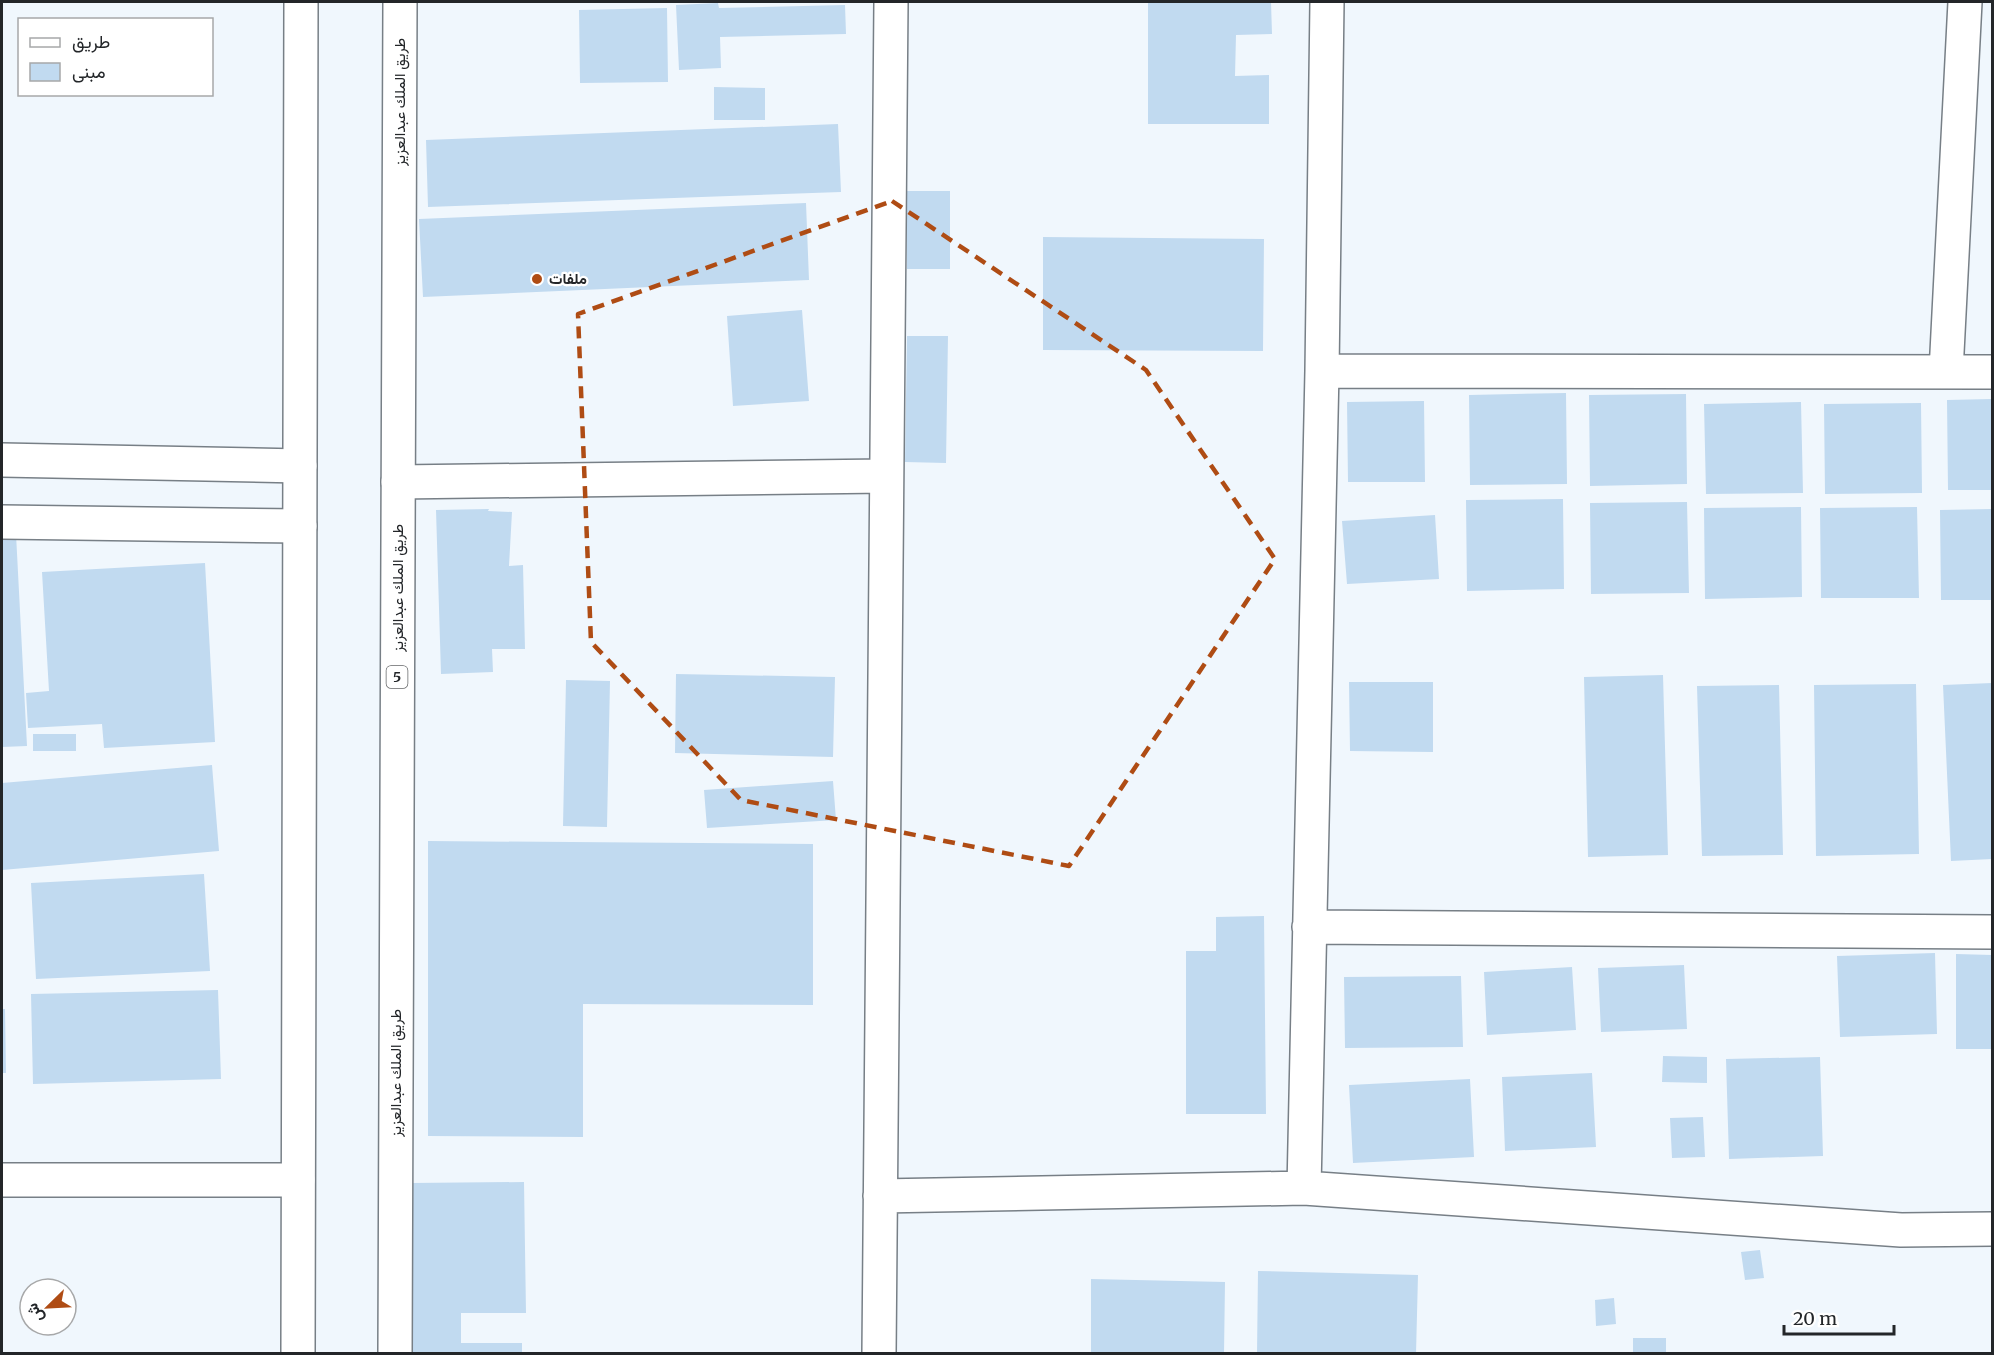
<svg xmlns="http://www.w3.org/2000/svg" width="1994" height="1355" font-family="Merriweather,Vazirmatn,serif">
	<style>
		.building { fill: #c1daf0 }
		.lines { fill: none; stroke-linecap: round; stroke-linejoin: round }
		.minor-casing { stroke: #777f86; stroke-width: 36 }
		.highway-casing { stroke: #777f86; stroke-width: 36 }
		.minor { stroke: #fff; stroke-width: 33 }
		.highway { stroke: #fff; stroke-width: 33 }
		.marked { fill: none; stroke: #af4c14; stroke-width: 4.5; stroke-dasharray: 12 8; stroke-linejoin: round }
		.poi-dot { fill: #af4c14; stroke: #fff; stroke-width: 2 }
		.labels { text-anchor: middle; stroke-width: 4.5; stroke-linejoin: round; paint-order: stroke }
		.shield { fill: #fff; stroke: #656769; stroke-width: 1.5 }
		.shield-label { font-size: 14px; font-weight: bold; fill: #232629 }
		.street-label { font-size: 15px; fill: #232629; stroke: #fff }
		.poi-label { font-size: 15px; font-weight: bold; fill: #232629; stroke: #fff; text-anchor: start }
	</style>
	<rect width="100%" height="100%" fill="#f0f7fd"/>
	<path class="building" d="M1148,2H1271L1272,34L1236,35L1235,76L1269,75V124H1148Z
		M718,3L719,8L845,5L846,34L720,37L721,68L679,70L676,5Z
		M667,8L668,82L580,83L579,10Z
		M714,87L765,88V120H714Z
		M838,124L841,192L428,207L426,140Z
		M906,191H950V269H907Z
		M806,203L809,280L423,297L419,219Z
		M1043,237L1264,239L1263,351L1043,350Z
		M802,310L809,401L733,406L727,316Z
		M907,336H948L946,463L905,462Z
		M1566,393L1567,484L1470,485L1469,395Z
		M1686,394L1687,484L1590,486L1589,395Z
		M1992,399V490H1948L1947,400Z
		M1424,401L1425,482H1348L1347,402Z
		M1801,402L1803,493L1706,494L1704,404Z
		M1921,403L1922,493L1825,494L1824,404Z
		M1563,499L1564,589L1467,591L1466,500Z
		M1687,502L1689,593L1591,594L1590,503Z
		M1801,507L1802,597L1705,599L1704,508Z
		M1917,507L1919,598H1821L1820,508Z
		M489,509L488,511L512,512L509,566L523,565L525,649H492L493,672L441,674L436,510Z
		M1992,509V600H1941L1940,510Z
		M1435,515L1439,579L1347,584L1342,521Z
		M16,534L27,746L2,747V535Z
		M205,563L215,742L104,748L102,724L28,728L26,693L49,691L42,572Z
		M676,674L835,677L833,757L675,753Z
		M1663,675L1668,855L1588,857L1584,677Z
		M566,680L610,681L607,827L563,826Z
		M1349,682H1433V752L1350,751Z
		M1992,683V859L1951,861L1943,685Z
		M1916,684L1919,854L1816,856L1814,685Z
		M1779,685L1783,855L1702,856L1697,686Z
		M33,734H76V751H33Z
		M212,765L219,851L2,870V783Z
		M833,781L836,820L707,828L704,790Z
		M428,841L813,844V1005L583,1004V1137L428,1136Z
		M204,874L210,971L36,979L31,883Z
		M1264,916L1266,1114H1186V951H1216V917Z
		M1935,953L1937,1034L1840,1037L1837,956Z
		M1956,954L1992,955V1049H1956Z
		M1684,965L1687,1029L1601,1032L1598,968Z
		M1572,967L1576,1030L1487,1035L1484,972Z
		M1461,976L1463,1047L1345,1048L1344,977Z
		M218,990L221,1079L33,1084L31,994Z
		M2,1009H5L6,1073H2Z
		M1663,1056L1707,1057V1083L1662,1082Z
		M1820,1057L1823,1156L1729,1159L1726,1059Z
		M1592,1073L1596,1147L1505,1151L1502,1077Z
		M1470,1079L1474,1157L1353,1163L1349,1085Z
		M1703,1117L1705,1157L1672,1158L1670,1118Z
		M524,1182L526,1313H461V1343H522V1354H413L411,1183Z
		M1760,1250L1764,1278L1745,1280L1741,1252Z
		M1258,1271L1418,1275L1416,1354H1257Z
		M1091,1279L1225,1282L1224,1354H1091Z
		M1614,1298L1616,1324L1596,1326L1595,1300Z
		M1633,1338H1666V1354H1633Z"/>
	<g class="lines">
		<defs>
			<path id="minor" d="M1322,371L1992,372
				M1946,372L1965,2
				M2,460L300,466
				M398,482L886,476
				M2,522L300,526
				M1309,927L1992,932
				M2,1180H298
				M1304,1188L1901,1230L1992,1229
				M880,1196L1304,1188L1322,371L1327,2
				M879,1354L891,2"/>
			<path id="highway" d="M298,1354L301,2
				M395,1354L400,2"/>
		</defs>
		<use href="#minor" class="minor-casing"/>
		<use href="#highway" class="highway-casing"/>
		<use href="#minor" class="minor"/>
		<use href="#highway" class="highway"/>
	</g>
	<path class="marked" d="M892,201L1146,370L1275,559L1069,866L741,800L591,642L578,314Z"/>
	<circle class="poi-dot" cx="537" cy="279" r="6"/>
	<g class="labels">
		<rect class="shield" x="386.5" y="666" width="21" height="22" rx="4.5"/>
		<g class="shield-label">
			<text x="397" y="682">5</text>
		</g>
		<g class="street-label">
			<text transform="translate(400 102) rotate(-90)" y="5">طريق الملك عبدالعزيز</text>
			<text transform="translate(398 588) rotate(-90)" y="5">طريق الملك عبدالعزيز</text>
			<text transform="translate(396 1073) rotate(-90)" y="5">طريق الملك عبدالعزيز</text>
		</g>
		<g class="poi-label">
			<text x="549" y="284">ملفات</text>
		</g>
	</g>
	<rect width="1994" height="1355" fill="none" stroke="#232629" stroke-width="6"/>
	<rect x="18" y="18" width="195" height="78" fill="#ffffff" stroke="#a7a8a9" stroke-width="1.5"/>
	<rect x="30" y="38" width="30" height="9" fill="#ffffff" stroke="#a7a8a9" stroke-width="1.5"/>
	<text x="72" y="48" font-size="18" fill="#232629">طريق</text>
	<rect x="30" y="63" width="30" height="18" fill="#c1daf0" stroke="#a7a8a9" stroke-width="1.5"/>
	<text x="72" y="78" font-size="18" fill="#232629">مبنى</text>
	<g transform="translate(48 1307) rotate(246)"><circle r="28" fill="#ffffff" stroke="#a7a8a9" stroke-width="1.5"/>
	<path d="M0-4.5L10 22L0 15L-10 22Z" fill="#af4c14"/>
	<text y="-9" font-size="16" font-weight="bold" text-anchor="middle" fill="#232629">ش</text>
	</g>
	<path d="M1784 1325v9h110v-9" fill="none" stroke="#232629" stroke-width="3"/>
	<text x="1793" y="1325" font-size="18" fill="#232629" stroke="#ffffff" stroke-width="4.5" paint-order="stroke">20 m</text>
</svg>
